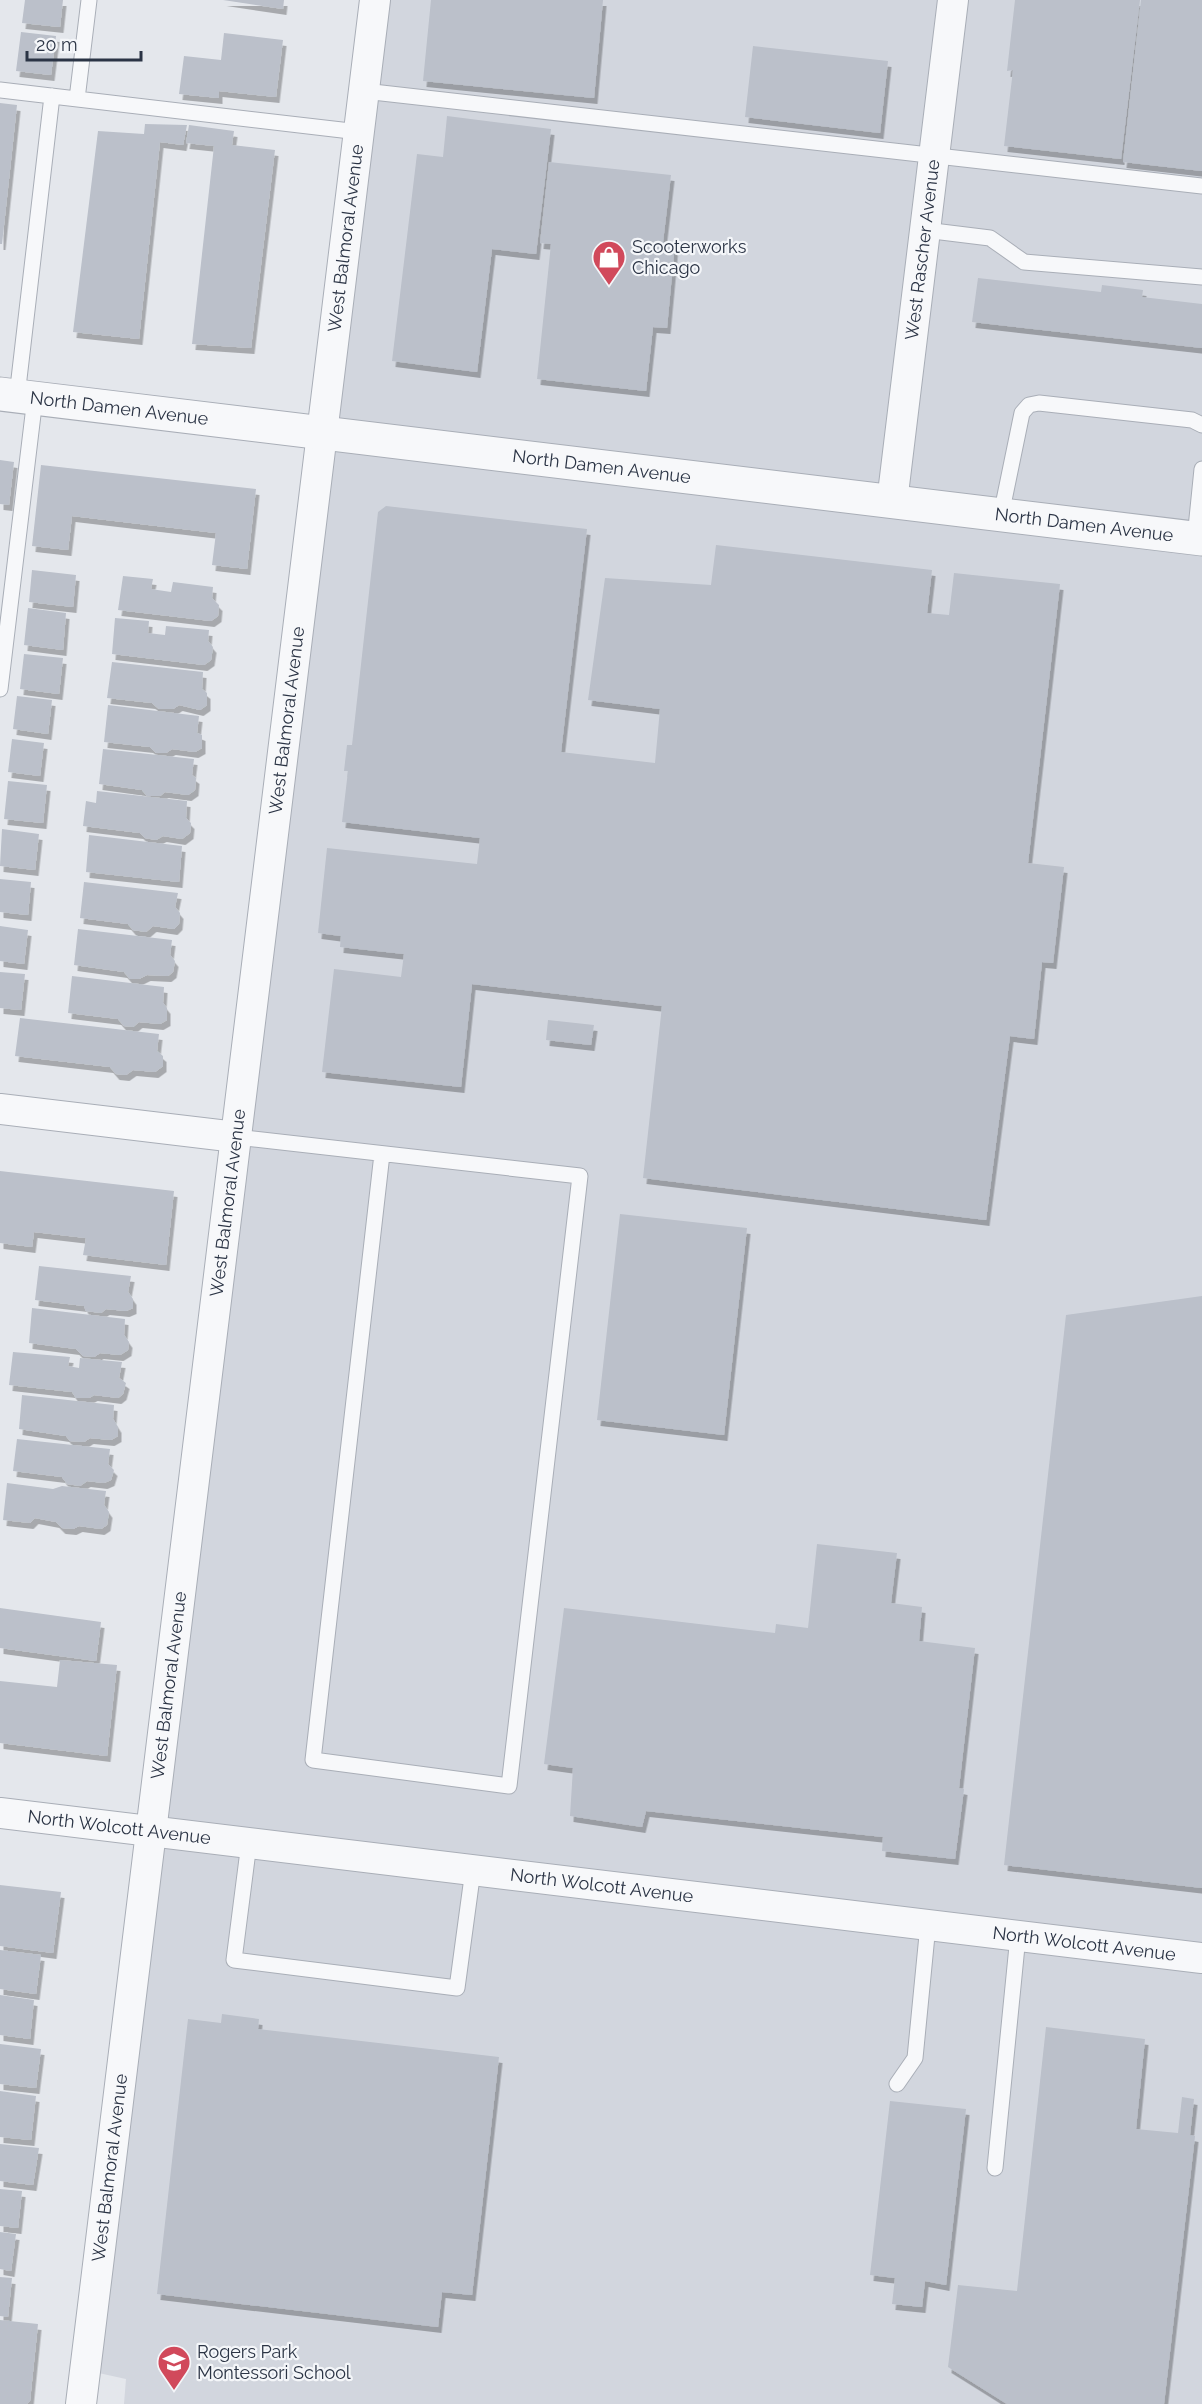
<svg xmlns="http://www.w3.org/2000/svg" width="1202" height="2404" font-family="Raleway,sans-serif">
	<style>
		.built { fill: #d2d6de }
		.building { fill: #bbc0ca; filter: url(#shadow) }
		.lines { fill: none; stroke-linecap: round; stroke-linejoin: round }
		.service-casing { stroke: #a9aeb7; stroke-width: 17 }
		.minor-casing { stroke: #a9aeb7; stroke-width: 32 }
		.tertiary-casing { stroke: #a9aeb7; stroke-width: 35 }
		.service { stroke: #f7f8fa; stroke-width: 15 }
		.minor { stroke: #f7f8fa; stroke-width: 30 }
		.tertiary { stroke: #f7f8fa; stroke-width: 33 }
		.labels { text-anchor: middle; stroke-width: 4.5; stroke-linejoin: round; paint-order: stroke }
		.street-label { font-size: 18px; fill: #2b3445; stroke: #f4f6f9 }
		.poi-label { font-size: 18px; fill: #2b3445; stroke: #f4f6f9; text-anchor: start }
	</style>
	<defs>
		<filter id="shadow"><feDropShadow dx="3.5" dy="6" stdDeviation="0" flood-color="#0004"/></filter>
	</defs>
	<rect width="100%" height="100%" fill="#e4e7ec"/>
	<path class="built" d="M376,0H1202V2404H124L126,2379L94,2372Z"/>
	<path class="building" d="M25,0H63L60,27L22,23Z
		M223,0H284L283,9Z
		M431,0H603L594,98L423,81Z
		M1015,0H1140L1121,159L1004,146L1013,70L1007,71Z
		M1141,0H1202V171L1123,162Z
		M21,32L56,36L51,75L16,71Z
		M224,33L283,40L276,97L219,91V98L179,94L184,56L221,60Z
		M753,46L888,61L880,133L745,117Z
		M0,103L17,105L2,244H0Z
		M447,116L551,129L536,254L492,249L477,372L392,361L417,154L443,157Z
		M145,124L187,125L183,145L160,142L139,339L73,332L98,131L144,134Z
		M189,125L234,131L232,145L275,150L251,348L192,344L214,146L186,143Z
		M549,162L671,175L663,242L675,243L667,328L653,327L646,391L537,379L551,244L540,243Z
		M978,278L1101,292L1102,285L1143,290L1142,297L1202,304V348L972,322Z
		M0,460L14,462L9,505L0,504Z
		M41,465L256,489L247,569L212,565L216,533L72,516L68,550L32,546Z
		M386,506L587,529L561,752L655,763L660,709L588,700L605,578L711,585L716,545L932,570L927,613L949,615L954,573L1060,584L1028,863L1064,867L1053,963L1042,962L1034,1039L1010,1036L986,1220L643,1178L662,1006L472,984L461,1087L322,1072L334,969L401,977L404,954L340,947L341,936L318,933L327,848L477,864L480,838L342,822L348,771H344L347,745H352L378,512Z
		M32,570L76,575L73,607L29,602Z
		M123,576L153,579L151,589L171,592L173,582L213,587L212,598L219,605L218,616L211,621L118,610Z
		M28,608L66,613L63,650L24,645Z
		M115,618L149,621L148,633L165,635L166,626L209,630L208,641L213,647L211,660L204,665L112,654Z
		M24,654L63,658L59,694L20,689Z
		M112,662L203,672L202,689L207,693V705L200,710L179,705L173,709H159L152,703L107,698Z
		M17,696L52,700L48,734L13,729Z
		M108,705L199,716L197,733L202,735V748L195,752L172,749L166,753H156L150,747L104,742Z
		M12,739L44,743L40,776L8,772Z
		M103,749L194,759L192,775L196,778L195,790L188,795L165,792L160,796H147L142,790L99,784Z
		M8,781L47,785L43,823L4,819Z
		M97,791L187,801L186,818L191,823L190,833L182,839L163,836L156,840L145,838L140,833L83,826L86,801L96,803Z
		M2,829L39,834L35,870L0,866Z
		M89,835L182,846L179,882L86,872Z
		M0,879L31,882L28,915L0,912Z
		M84,882L178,893L175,907L180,913L179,924L174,929L153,926L146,932L133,930L128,924L80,918Z
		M0,926L28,930L24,964L0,961Z
		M78,929L172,940L170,955L175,961L173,972L168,976L147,975L139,979H130L124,972L74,965Z
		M0,972L25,974L21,1010L0,1008Z
		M72,976L164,987L163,1003L167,1008V1020L160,1024L139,1022L133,1027L124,1026L118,1019L68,1013Z
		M20,1018L159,1034L157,1051L163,1056V1066L155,1072L133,1070L126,1075L116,1074L110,1067L15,1056Z
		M548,1020L594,1025L591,1045L546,1040Z
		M0,1171L174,1191L166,1265L83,1255L86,1238L34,1232L32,1247L0,1243Z
		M620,1214L747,1228L724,1435L597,1420Z
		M39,1266L131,1276L128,1292L133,1299V1308L126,1311L106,1309L101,1313L86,1311L84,1306L35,1300Z
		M1202,1296V1888L1004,1865L1066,1315Z
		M32,1308L125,1319L124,1335L129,1342L128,1350L120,1355L100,1353L94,1357L83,1356L76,1349L29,1343Z
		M13,1352L70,1357L68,1366L79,1368L80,1358L122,1362L119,1378L126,1383L123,1394L118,1398L94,1395L89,1398H76L72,1392L9,1385Z
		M22,1395L114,1405L113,1419L118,1427V1436L111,1440L90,1438L84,1442L70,1441L66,1436L19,1429Z
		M17,1439L110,1449L108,1464L114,1470L111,1480L104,1483L87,1481L80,1486L67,1484L62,1477L13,1471Z
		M7,1483L53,1489L62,1486L106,1491L104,1505L109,1512L107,1525L101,1529L79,1526L73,1529L62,1528L56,1522L35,1518L30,1523L3,1520Z
		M817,1544L897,1553L891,1603L922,1607L919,1641L975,1648L959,1788L964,1789L955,1859L882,1851L883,1837L646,1811L642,1827L570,1816L573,1768L544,1764L564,1608L775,1633L776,1624L808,1628Z
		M0,1608L101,1622L96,1661L0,1648Z
		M60,1660L117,1665L107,1756L0,1743V1681L57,1687Z
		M0,1885L61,1892L53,1953L0,1946Z
		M0,1950L41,1955L36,1994L0,1989Z
		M0,1995L34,2000L30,2039L0,2035Z
		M222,2014L259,2019L258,2029L499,2057L472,2295L442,2292L438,2327L157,2294L188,2019L221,2023Z
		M1046,2027L1145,2039L1136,2129L1178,2133L1182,2097L1194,2099L1190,2135L1195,2136L1164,2404H1007L948,2367L958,2285L1017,2291Z
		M0,2044L41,2049L36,2088L0,2084Z
		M0,2091L36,2096L31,2140L0,2137Z
		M890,2101L966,2109L946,2285L925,2281L922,2307L892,2304L895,2278L870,2275Z
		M0,2144L39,2148L33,2185L0,2181Z
		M0,2189L22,2191L18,2228L0,2226Z
		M0,2232L16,2234L11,2271L0,2269Z
		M0,2277L12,2278L8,2317L0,2316Z
		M0,2320L38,2324L30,2401L27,2404H0Z"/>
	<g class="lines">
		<defs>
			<path id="service" d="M0,90L359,132
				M364,91L1202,186
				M77,99L89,0
				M925,230L990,238L1024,262L1202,277
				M17,396L52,96
				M1001,515L1022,413L1029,405L1039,403L1192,420L1202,425
				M1195,538L1202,469
				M0,689L35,398
				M236,1137L580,1176L509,1786L313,1760L382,1154
				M249,1843L234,1960L457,1988L473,1870
				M897,2084L915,2058L928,1925
				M995,2168L1018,1936"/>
			<g id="minor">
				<path id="s1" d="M892,502L953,0"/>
				<path d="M0,1109L236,1137"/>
				<path id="s2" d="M0,1813L1202,1958"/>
				<path id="s3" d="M81,2404L375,0"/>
			</g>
			<g id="tertiary">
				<path id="s4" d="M0,394L1202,539"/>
			</g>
		</defs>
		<use href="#service" class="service-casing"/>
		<use href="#minor" class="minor-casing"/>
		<use href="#tertiary" class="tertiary-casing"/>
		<use href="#service" class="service"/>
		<use href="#minor" class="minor"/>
		<use href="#tertiary" class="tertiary"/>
	</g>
	<defs>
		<symbol id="shop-pin" viewBox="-11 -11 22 30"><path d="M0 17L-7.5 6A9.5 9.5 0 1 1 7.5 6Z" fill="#d1495b" stroke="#f4f6f9"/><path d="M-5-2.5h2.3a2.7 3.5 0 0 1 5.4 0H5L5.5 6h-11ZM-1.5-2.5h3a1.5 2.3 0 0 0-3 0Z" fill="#fff"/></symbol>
		<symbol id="school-pin" viewBox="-11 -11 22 30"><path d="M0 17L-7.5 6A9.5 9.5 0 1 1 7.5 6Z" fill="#d1495b" stroke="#f4f6f9"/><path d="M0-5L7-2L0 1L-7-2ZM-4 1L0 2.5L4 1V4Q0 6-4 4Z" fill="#fff"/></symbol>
	</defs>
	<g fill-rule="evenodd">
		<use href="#shop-pin" x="590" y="238" width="38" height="52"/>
		<use href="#school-pin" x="155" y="2343" width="38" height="52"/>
	</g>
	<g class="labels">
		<g class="street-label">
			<text dy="6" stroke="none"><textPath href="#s3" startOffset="2182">West Balmoral Avenue</textPath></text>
			<text dy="6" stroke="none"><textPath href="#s1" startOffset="254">West Rascher Avenue</textPath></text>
			<text dy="6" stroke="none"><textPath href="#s4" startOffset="120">North Damen Avenue</textPath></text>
			<text dy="6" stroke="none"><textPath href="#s4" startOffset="606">North Damen Avenue</textPath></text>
			<text dy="6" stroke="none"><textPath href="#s4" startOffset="1092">North Damen Avenue</textPath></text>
			<text dy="6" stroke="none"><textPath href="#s3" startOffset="1696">West Balmoral Avenue</textPath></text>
			<text dy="6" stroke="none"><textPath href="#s3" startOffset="1210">West Balmoral Avenue</textPath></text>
			<text dy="6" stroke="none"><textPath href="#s3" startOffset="724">West Balmoral Avenue</textPath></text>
			<text dy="6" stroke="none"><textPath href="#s2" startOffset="120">North Wolcott Avenue</textPath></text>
			<text dy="6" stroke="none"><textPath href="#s2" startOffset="606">North Wolcott Avenue</textPath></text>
			<text dy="6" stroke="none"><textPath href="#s2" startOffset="1092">North Wolcott Avenue</textPath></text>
			<text dy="6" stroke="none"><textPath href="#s3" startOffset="238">West Balmoral Avenue</textPath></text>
		</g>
		<g class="poi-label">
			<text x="632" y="253">Scooterworks<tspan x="632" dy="21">Chicago</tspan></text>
			<text x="197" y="2358">Rogers Park<tspan x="197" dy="21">Montessori School</tspan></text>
		</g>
	</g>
	<path d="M27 51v9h114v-9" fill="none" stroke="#2b3445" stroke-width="3"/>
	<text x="36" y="51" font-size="18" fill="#2b3445" stroke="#f4f6f9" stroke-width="4.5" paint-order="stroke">20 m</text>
</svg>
